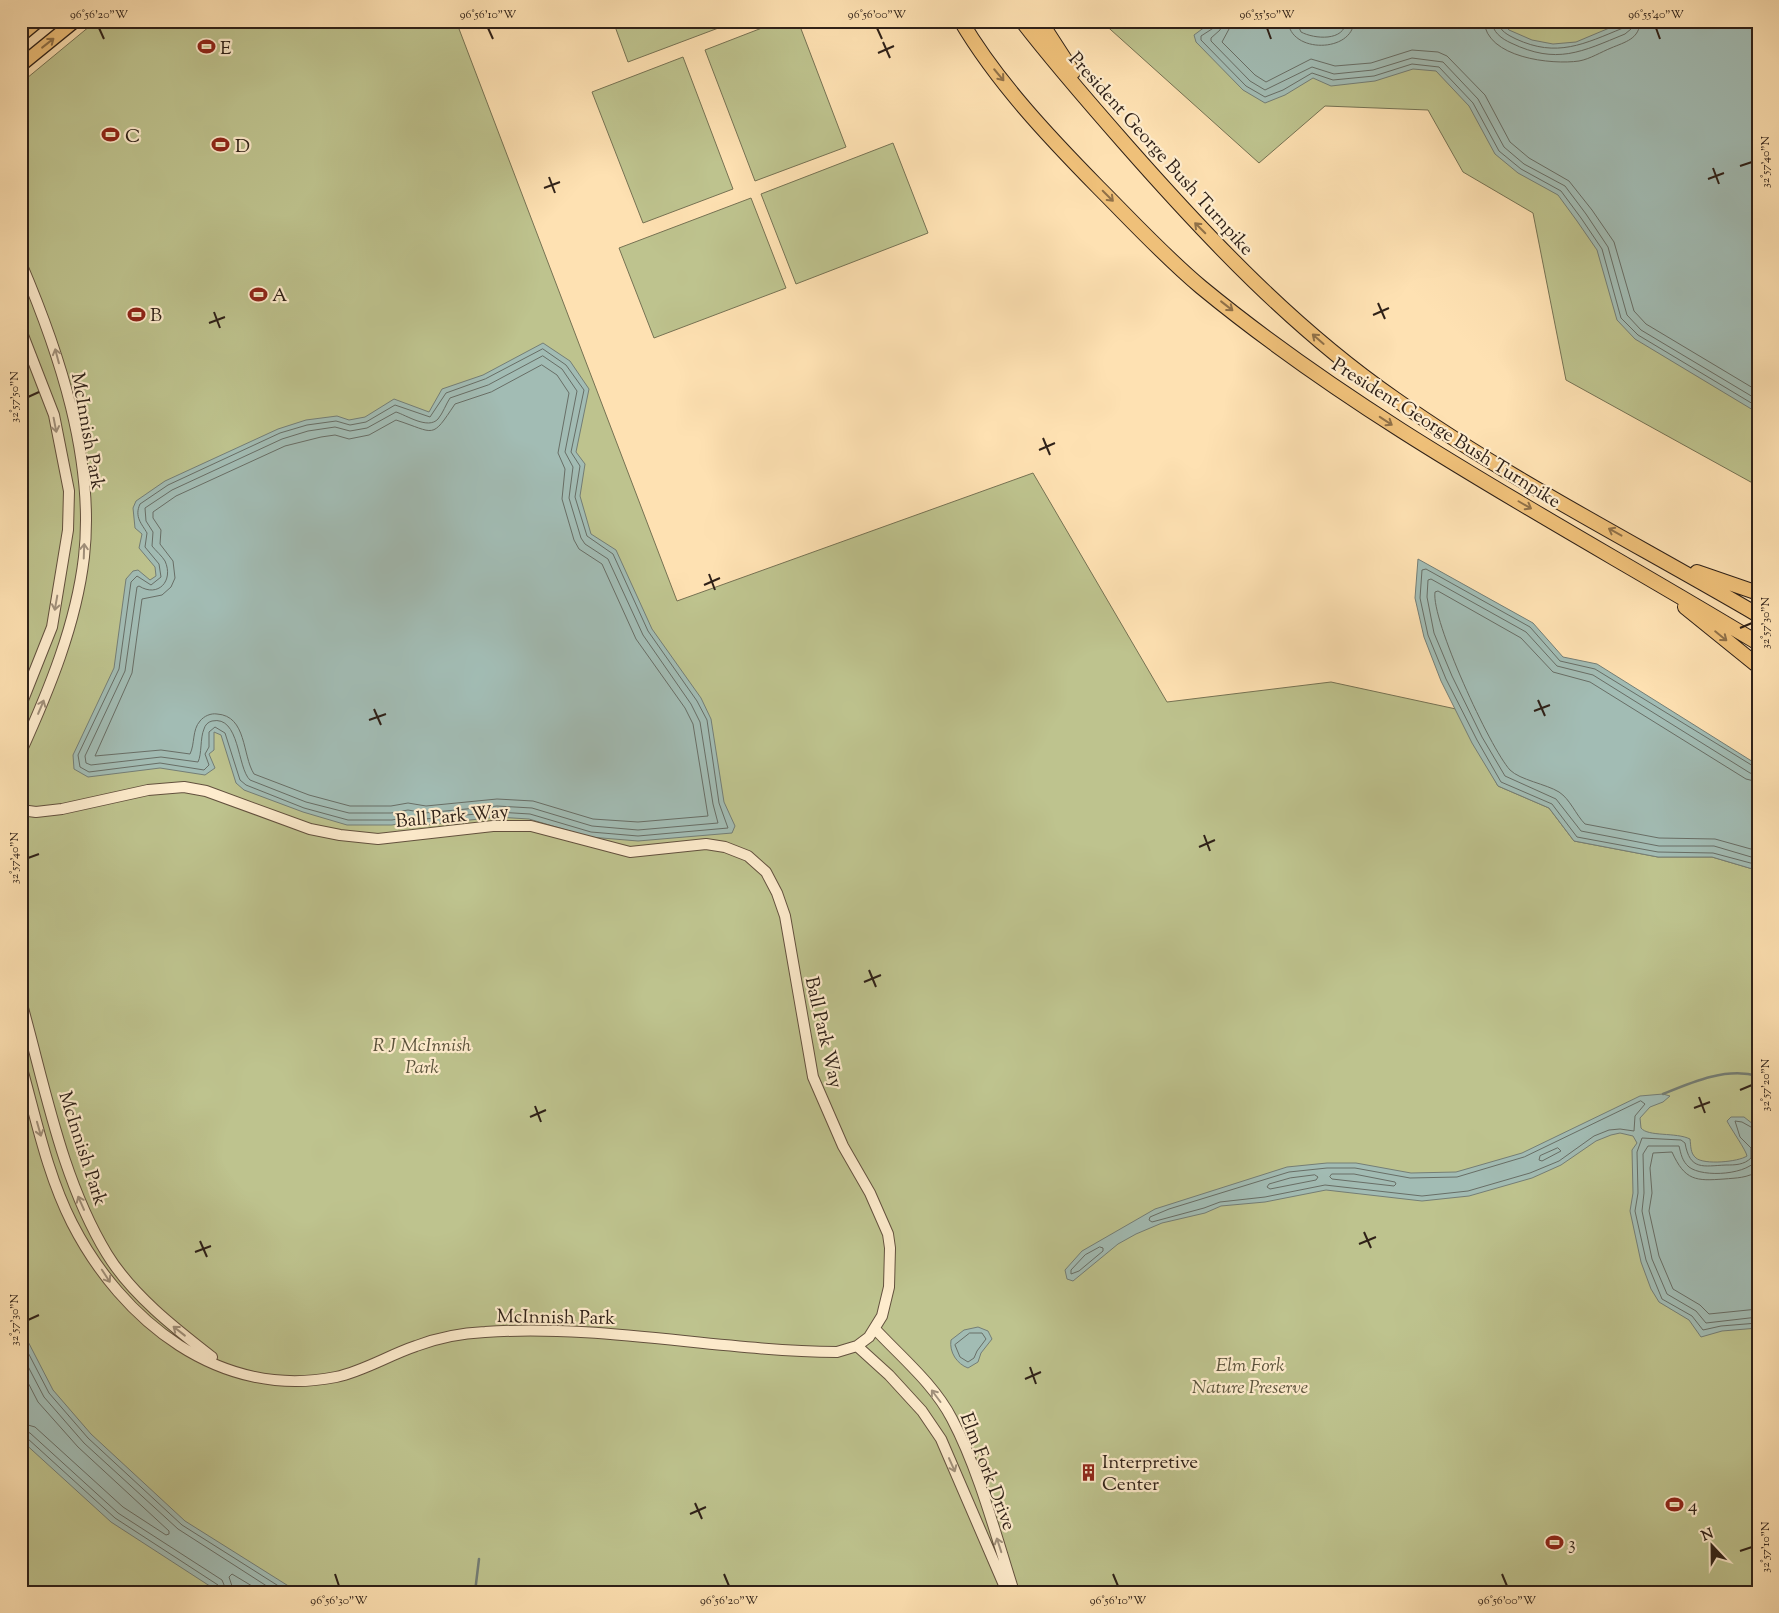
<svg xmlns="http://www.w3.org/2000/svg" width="1779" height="1613" font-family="'Sorts Mill Goudy',serif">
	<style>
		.green { fill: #bec38e; stroke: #767253 }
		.water { fill: #a2bcb4; stroke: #747e76 }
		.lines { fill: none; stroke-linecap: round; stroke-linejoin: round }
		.shore { stroke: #686e66; stroke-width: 1 }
		.stream { stroke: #747e76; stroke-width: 2.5 }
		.minor-casing { stroke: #63513e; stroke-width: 12 }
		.major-casing { stroke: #2f2118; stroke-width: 15 }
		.highway-casing { stroke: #2f2118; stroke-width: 16 }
		.minor { stroke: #feeccd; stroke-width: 10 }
		.major { stroke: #efc079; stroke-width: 12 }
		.highway { stroke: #efc079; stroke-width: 14 }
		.oneway { stroke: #8f7048 }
		.oneway2 { stroke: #a1917c }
		.ticks { fill: none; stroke: #2f2118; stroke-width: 2 }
		.labels { text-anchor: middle; stroke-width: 4.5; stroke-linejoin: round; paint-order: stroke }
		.poi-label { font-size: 19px; fill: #2f2118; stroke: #feeccd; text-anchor: start }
		.street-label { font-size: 19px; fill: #2f2118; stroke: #feeccd }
		.park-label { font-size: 19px; font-style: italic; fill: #5a523b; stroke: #feeccd }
		.neatline { fill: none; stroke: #2f2118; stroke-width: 2 }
		.ticks-label { font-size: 12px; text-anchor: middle; fill: #2f2118 }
	</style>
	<rect width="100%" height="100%" fill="#fee1b2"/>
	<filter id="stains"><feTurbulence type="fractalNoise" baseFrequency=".004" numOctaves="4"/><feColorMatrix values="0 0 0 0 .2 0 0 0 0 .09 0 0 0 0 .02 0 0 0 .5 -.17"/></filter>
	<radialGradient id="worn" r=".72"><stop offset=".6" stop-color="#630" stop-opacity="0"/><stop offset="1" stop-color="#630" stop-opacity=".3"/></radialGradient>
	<path class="green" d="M96,21H456L677,601L1033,473L1167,702L1331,682L1456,709L1498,786L1549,808L1574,841L1658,857H1712L1756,870L1758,873V1592H21V83Z
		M613,21H737L628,62Z
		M780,21H798L846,147L755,181L705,50Z
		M1101,21H1758V486L1566,380L1533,213L1463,172L1428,110L1325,106L1259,163Z
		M683,57L733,189L643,223L592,92Z
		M893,143L928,233L796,284L761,194Z
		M751,198L786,288L654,338L619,248Z"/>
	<path class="water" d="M1213,21H1301L1318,27L1341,21H1501L1509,30L1532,40L1553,44L1576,42L1626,21H1758V413L1635,339L1617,320L1597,250L1577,221L1558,195L1518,173L1495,154L1469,106L1436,71L1413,69L1375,81L1331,86L1313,78L1285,95L1265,103L1243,90L1196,42L1194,35Z
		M543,343L570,361L589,389L576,452L585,464L580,496L591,534L616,550L652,629L701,698L711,719L724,802L735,826L732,833L638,841L590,837L529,819L497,817L425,825L407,822L392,825H347L303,812L244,790L236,783L221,735L214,732V750L209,754L215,768L205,775L160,768L88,777L74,769L73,755L114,668L126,579L133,571L138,570L150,580L156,576L155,567L139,548L142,534L135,528L133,508L136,501L165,481L278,429L306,420L337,416L349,420L365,417L394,399L429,412L442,389L483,375Z
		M1418,559L1533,623L1563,657L1597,664L1758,765V873L1756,870L1712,857H1658L1574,841L1549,808L1498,786L1472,743L1441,681L1424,637L1415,598Z
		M1663,1094L1670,1096L1663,1102L1650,1107L1640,1118L1641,1128C1648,1137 1676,1132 1690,1139C1691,1146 1690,1153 1696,1158C1704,1165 1738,1162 1747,1156C1746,1150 1731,1129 1727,1121L1731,1117H1744L1758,1128V1328L1722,1331L1701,1337L1689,1320L1659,1302L1651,1289L1641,1262L1630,1211L1633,1193L1632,1150L1637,1143L1633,1136L1620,1133L1611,1135L1596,1141L1561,1165L1532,1178L1469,1196L1422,1201L1326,1190L1265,1202L1221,1206L1205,1213L1162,1223L1136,1234L1118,1244L1073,1281L1067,1279L1065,1270L1082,1251L1155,1209L1287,1167L1327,1163H1356L1411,1173L1456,1172L1522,1153L1640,1096Z
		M978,1327L988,1331L992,1339L981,1353L978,1362L968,1368C957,1364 949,1352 951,1340L964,1330Z
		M21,1328L53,1390L91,1434L185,1521L298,1592H219L111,1522L21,1440Z"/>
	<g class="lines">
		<path class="shore" d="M1216,21L1215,27L1201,36V40L1246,86L1265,97L1283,90L1312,73L1333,80L1374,76L1412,64L1439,67L1473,103L1499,151L1521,169L1561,191L1581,218L1602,249L1621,318L1638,335L1758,407
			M1223,21L1220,30L1211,38V41L1250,81L1265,90L1312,67L1334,74L1373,70L1412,58L1443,62L1478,99L1504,147L1524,164L1565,186L1586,214L1608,247L1627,315L1641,330L1758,400
			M1230,21L1229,29L1222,42L1255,75L1266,82L1311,59L1335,66L1371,63L1412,50L1438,52L1447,56L1485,95L1510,142L1529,158L1569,181L1592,210L1614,242L1634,311L1646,324L1758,391
			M1288,21C1290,54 1353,53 1354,21
			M1296,21L1301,32C1314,39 1345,42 1346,21
			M1484,21C1486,58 1552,65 1579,61C1590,59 1601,52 1611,48C1625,42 1640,39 1640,21
			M1492,21C1492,32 1502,39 1511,43C1557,65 1581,52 1625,34L1631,29L1633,21
			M1498,21C1499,31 1508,35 1516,39C1557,58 1584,44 1623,28L1626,21
			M543,349L566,365L584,390L571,452L580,466L575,497L587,536L613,554L648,631L697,701L707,720L719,803L728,828L638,836L591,832L530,814L497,812L425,819L407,817L392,820H348L304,808L246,785L240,780L225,733L215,727L209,732V747L205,754L209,765L204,770L160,763L89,772L80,767L78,755L119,669L131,582L137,576L151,585L161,577L159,564L145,547L147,533C142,524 134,517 140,504L168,485L280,433L307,425L336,421L350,425L366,422L395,405L430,417L446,393L485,379Z
			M543,356L562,369L577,391L565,452L573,467L569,498L581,538L585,544L608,559L643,635L691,704L700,722L713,804L718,823L638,830L592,826L532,808L497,806L425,813L408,810L391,813H349L306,802L250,780C237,768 240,715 212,721C208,722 205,725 204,729C200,738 202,754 198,762L161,757L91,765L86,763L85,756L125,671L137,587L139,586C158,598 174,581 165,561C162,556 156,551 152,546L153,532L146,521L145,508L172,490L282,439L308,431L335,427L350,431L367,428L396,412C406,415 428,430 438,419C443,413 446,404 450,398L488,385Z
			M542,365L557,375L569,393L558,453L565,469L562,499L574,540L579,549L602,564L636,639L685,708L693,724L708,816L638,822L593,819L533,801L497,799L426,806L408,803L391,806H350L309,795L254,774C242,755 247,716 217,714C211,713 204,716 200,721C192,730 195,744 190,754L161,750L95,756L132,673L142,599L162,595L171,587L175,578L173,561L160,544L161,530L153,518V512L176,496L285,446L321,437L335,435L349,439L369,435L396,420C436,433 431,440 455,404L491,392Z
			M1758,769L1595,669L1560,661L1530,627L1426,569L1422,570L1420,598L1428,635L1446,679L1477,740L1501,782L1552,804L1577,837L1658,852L1713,853L1758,865
			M1758,775L1750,773L1593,675L1557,666L1526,632L1431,579L1428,580L1427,597L1434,633L1452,676L1482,737L1505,776L1556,799L1581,831L1659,846H1714L1758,859
			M1758,782L1746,779L1590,682L1553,672L1521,638L1438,591L1435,592C1431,620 1490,748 1510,770C1520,780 1546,784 1559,792C1570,799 1576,815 1585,824L1659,838L1715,839L1758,851
			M1641,1101L1645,1104L1635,1116L1634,1131L1620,1129L1609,1130L1594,1136L1559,1161L1530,1173L1468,1191L1422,1196L1325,1185L1265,1197L1220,1202L1204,1208L1152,1222L1149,1220L1150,1217L1169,1209L1289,1172L1327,1168H1355L1410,1178L1457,1177L1524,1157Z
			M1758,1131L1742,1122L1735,1121L1740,1137L1751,1148V1158C1744,1165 1735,1165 1726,1165C1703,1166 1690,1171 1685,1143L1681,1140L1642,1138L1637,1152L1638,1193L1635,1211L1646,1260L1662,1299L1692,1316L1703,1330L1721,1326L1758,1323
			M1558,1148L1561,1151L1542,1161L1539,1160L1540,1156Z
			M1758,1158C1750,1175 1703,1178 1689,1167C1682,1161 1681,1154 1679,1146H1648L1643,1154L1644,1193L1642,1211L1652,1259L1667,1294L1696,1311L1706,1323L1758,1317
			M1758,1171C1748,1178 1736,1178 1724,1179C1696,1181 1685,1181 1672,1152L1653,1153L1650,1168L1652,1193L1649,1211L1659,1256L1673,1289L1700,1305L1709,1314L1758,1309
			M1332,1174H1354L1395,1182L1396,1184L1394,1186L1332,1179L1330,1177Z
			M1315,1175L1318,1177L1316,1180L1270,1189L1267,1187L1269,1184L1290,1178Z
			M1100,1247L1103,1248V1251L1079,1271L1071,1274V1270L1085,1255Z
			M970,1333H982L986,1339L977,1351L974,1358L968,1362L960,1357L955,1345Z
			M21,1339L49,1393L88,1438L182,1525L288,1592
			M21,1353L44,1397L84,1443L178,1529L276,1592
			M21,1369L38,1402L78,1447L169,1531V1534L166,1535L123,1507L35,1427L21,1423
			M21,1430L30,1433L118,1513L222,1580L227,1592
			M21,1436L27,1438L115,1518L218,1585L220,1592
			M234,1592L229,1577L232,1574L262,1592"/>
		<path class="stream" d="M1663,1094C1692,1082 1726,1067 1758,1076
			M475,1592L479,1559"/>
		<defs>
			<path id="minor" d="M21,263C59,352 95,459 84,557C76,625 49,690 21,752
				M21,330L54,415L69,491L68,530L52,627L21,705
				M21,810L36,812L62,809L148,790L184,787L206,791L310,829L340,835L378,839L493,826H531L630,852L706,844L725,847L748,856L766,872L777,893L785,916L813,1077L843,1146L870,1193L888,1234L890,1248L889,1287L882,1316L869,1337L857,1346L837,1352C719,1351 603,1324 485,1332C462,1333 437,1338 416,1346C389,1355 364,1371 336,1377C220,1400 122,1321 72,1223C47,1174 36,1118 21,1065
				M21,1001C45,1086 61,1178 107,1254C132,1295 176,1329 212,1357
				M875,1329C901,1357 934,1384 952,1419C979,1470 996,1536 1014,1592
				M857,1346L889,1375L922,1411L941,1439L1007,1592"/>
			<path id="major" d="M21,35L38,21
				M21,65L75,21"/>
			<path id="highway" d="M961,21C997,82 1048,136 1098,187C1131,220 1164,256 1201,287C1371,427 1570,529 1758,643
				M1022,21C1055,64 1091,105 1127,146C1208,238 1294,329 1395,399C1510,480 1637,544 1758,615
				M1040,21L1073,72
				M1697,572L1758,593
				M1685,607L1758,666"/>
		</defs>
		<use href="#minor" class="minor-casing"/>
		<use href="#major" class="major-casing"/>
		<use href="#highway" class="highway-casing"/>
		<use href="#minor" class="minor"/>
		<use href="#major" class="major"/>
		<use href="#highway" class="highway"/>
	</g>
	<defs><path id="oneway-shaft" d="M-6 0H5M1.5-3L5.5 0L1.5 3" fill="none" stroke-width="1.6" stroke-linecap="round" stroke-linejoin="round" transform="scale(1.25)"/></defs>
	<g class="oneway">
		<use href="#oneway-shaft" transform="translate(48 43) rotate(-38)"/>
		<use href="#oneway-shaft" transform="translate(999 75) rotate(50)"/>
		<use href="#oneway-shaft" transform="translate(1108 196) rotate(45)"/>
		<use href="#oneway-shaft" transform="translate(1200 228) rotate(-135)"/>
		<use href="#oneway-shaft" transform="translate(1227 306) rotate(38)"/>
		<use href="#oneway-shaft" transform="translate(1318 339) rotate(-139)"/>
		<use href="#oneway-shaft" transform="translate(1386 421) rotate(33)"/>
		<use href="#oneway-shaft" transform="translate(1525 505) rotate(30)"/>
		<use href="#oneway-shaft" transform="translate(1615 532) rotate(-151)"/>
		<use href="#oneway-shaft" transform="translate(1721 636) rotate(39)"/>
	</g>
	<g class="oneway2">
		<use href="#oneway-shaft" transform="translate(57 356) rotate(-105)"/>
		<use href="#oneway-shaft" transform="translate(55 425) rotate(79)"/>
		<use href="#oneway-shaft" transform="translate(84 551) rotate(-88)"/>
		<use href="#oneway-shaft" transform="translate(56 603) rotate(100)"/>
		<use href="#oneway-shaft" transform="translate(41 707) rotate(-67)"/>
		<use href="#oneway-shaft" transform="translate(39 1129) rotate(74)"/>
		<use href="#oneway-shaft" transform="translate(81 1203) rotate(-114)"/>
		<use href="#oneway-shaft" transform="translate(106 1276) rotate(57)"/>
		<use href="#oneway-shaft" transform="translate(179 1331) rotate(-142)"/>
		<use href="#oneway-shaft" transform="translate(936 1396) rotate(-127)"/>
		<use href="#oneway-shaft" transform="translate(952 1465) rotate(66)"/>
		<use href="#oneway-shaft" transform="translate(999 1545) rotate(-108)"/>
	</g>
	<path class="ticks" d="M99,28L104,39M488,28L493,39M877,28L882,39M1267,28L1271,39M1656,28L1660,39M883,42L890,58M878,53L894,46M1740,166L1752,162M1713,168L1719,184M549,177L555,193M1708,179L1724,173M544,188L560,182M1378,303L1385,319M214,312L220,328M1373,315L1389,308M209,323L225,317M28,397L39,392M1043,438L1050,455M1039,450L1055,443M709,574L715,590M704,585L720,578M1740,628L1752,623M1538,700L1545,716M374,709L381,725M1534,711L1550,705M369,720L386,714M1204,835L1210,851M1199,847L1215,840M28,858L39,854M869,970L876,987M864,982L881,975M1740,1090L1752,1085M1699,1097L1705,1113M535,1106L541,1122M1694,1108L1710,1102M530,1117L546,1110M1364,1232L1371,1248M200,1241L207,1257M1359,1244L1376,1237M195,1252L211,1246M28,1320L39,1315M1030,1367L1036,1384M1025,1379L1041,1372M695,1503L702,1519M690,1514L706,1507M1740,1551L1752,1547M335,1574L339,1586M724,1574L729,1586M1113,1574L1118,1586M1502,1574L1507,1586"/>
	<defs>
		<symbol id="stadium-bare" viewBox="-9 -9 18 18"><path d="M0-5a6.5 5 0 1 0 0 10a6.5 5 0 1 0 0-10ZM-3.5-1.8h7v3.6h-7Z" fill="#8f2418" stroke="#feeccd" stroke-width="2.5" paint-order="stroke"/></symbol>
		<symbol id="building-bare" viewBox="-9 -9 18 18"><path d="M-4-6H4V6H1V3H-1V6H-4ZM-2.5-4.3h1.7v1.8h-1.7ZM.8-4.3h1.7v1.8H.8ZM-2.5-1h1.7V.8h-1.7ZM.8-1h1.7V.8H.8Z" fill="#8f2418" stroke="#feeccd" stroke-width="2.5" paint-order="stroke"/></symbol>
	</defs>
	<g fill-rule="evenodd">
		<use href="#stadium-bare" x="194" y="34" width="25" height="25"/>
		<use href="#stadium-bare" x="98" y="122" width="25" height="25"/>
		<use href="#stadium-bare" x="208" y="132" width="25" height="25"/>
		<use href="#stadium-bare" x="246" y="282" width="25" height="25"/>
		<use href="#stadium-bare" x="124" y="302" width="25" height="25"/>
		<use href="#building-bare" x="1076" y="1460" width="25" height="25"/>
		<use href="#stadium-bare" x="1662" y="1492" width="25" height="25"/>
		<use href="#stadium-bare" x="1542" y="1530" width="25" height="25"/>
	</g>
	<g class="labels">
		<g class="poi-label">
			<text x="220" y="54">E</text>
			<text x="125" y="142">C</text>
			<text x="235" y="152">D</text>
			<text x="272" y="301">A</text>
			<text x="150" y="321">B</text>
			<text x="1102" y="1468">Interpretive<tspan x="1102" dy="22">Center</tspan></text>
			<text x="1688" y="1511">4</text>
			<text x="1568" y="1549">3</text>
		</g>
		<g class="street-label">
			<text transform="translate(1162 153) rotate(48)" y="7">President George Bush Turnpike</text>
			<text transform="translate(89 431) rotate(80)" y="7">McInnish Park</text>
			<text transform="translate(1447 432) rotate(32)" y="7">President George Bush Turnpike</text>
			<text transform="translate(452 815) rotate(-5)" y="7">Ball Park Way</text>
			<text transform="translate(825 1032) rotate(77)" y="7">Ball Park Way</text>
			<text transform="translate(84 1148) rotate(72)" y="7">McInnish Park</text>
			<text transform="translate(556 1316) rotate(1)" y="7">McInnish Park</text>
			<text transform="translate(989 1471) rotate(69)" y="7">Elm Fork Drive</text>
		</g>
		<g class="park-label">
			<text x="422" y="1051">R J McInnish<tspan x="422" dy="22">Park</tspan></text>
			<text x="1250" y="1371">Elm Fork<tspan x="1250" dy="22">Nature Preserve</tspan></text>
		</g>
	</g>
	<rect width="1779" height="1613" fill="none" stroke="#fee1b2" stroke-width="55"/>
	<g transform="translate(1712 1546) rotate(338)" stroke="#feeccd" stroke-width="4" paint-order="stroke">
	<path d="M0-4L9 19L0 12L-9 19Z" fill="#2f2118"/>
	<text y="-8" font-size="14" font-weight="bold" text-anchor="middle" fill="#2f2118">N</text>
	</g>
	<rect x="28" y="28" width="1724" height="1558" class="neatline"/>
	<g class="ticks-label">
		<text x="99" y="18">96°56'20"W</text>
		<text x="488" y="18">96°56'10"W</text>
		<text x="877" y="18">96°56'00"W</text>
		<text x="1267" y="18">96°55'50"W</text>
		<text x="1656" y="18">96°55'40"W</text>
		<text transform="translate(1765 162) rotate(-90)" y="4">32°57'40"N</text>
		<text transform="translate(14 397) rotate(-90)" y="4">32°57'50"N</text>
		<text transform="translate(1765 623) rotate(-90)" y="4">32°57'30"N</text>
		<text transform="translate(14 858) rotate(-90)" y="4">32°57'40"N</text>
		<text transform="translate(1765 1085) rotate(-90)" y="4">32°57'20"N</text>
		<text transform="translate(14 1320) rotate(-90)" y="4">32°57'30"N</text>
		<text transform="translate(1765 1547) rotate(-90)" y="4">32°57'10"N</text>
		<text x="339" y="1604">96°56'30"W</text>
		<text x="729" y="1604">96°56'20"W</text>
		<text x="1118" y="1604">96°56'10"W</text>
		<text x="1507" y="1604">96°56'00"W</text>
	</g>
	<rect width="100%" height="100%" filter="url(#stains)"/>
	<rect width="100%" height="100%" fill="url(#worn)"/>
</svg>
